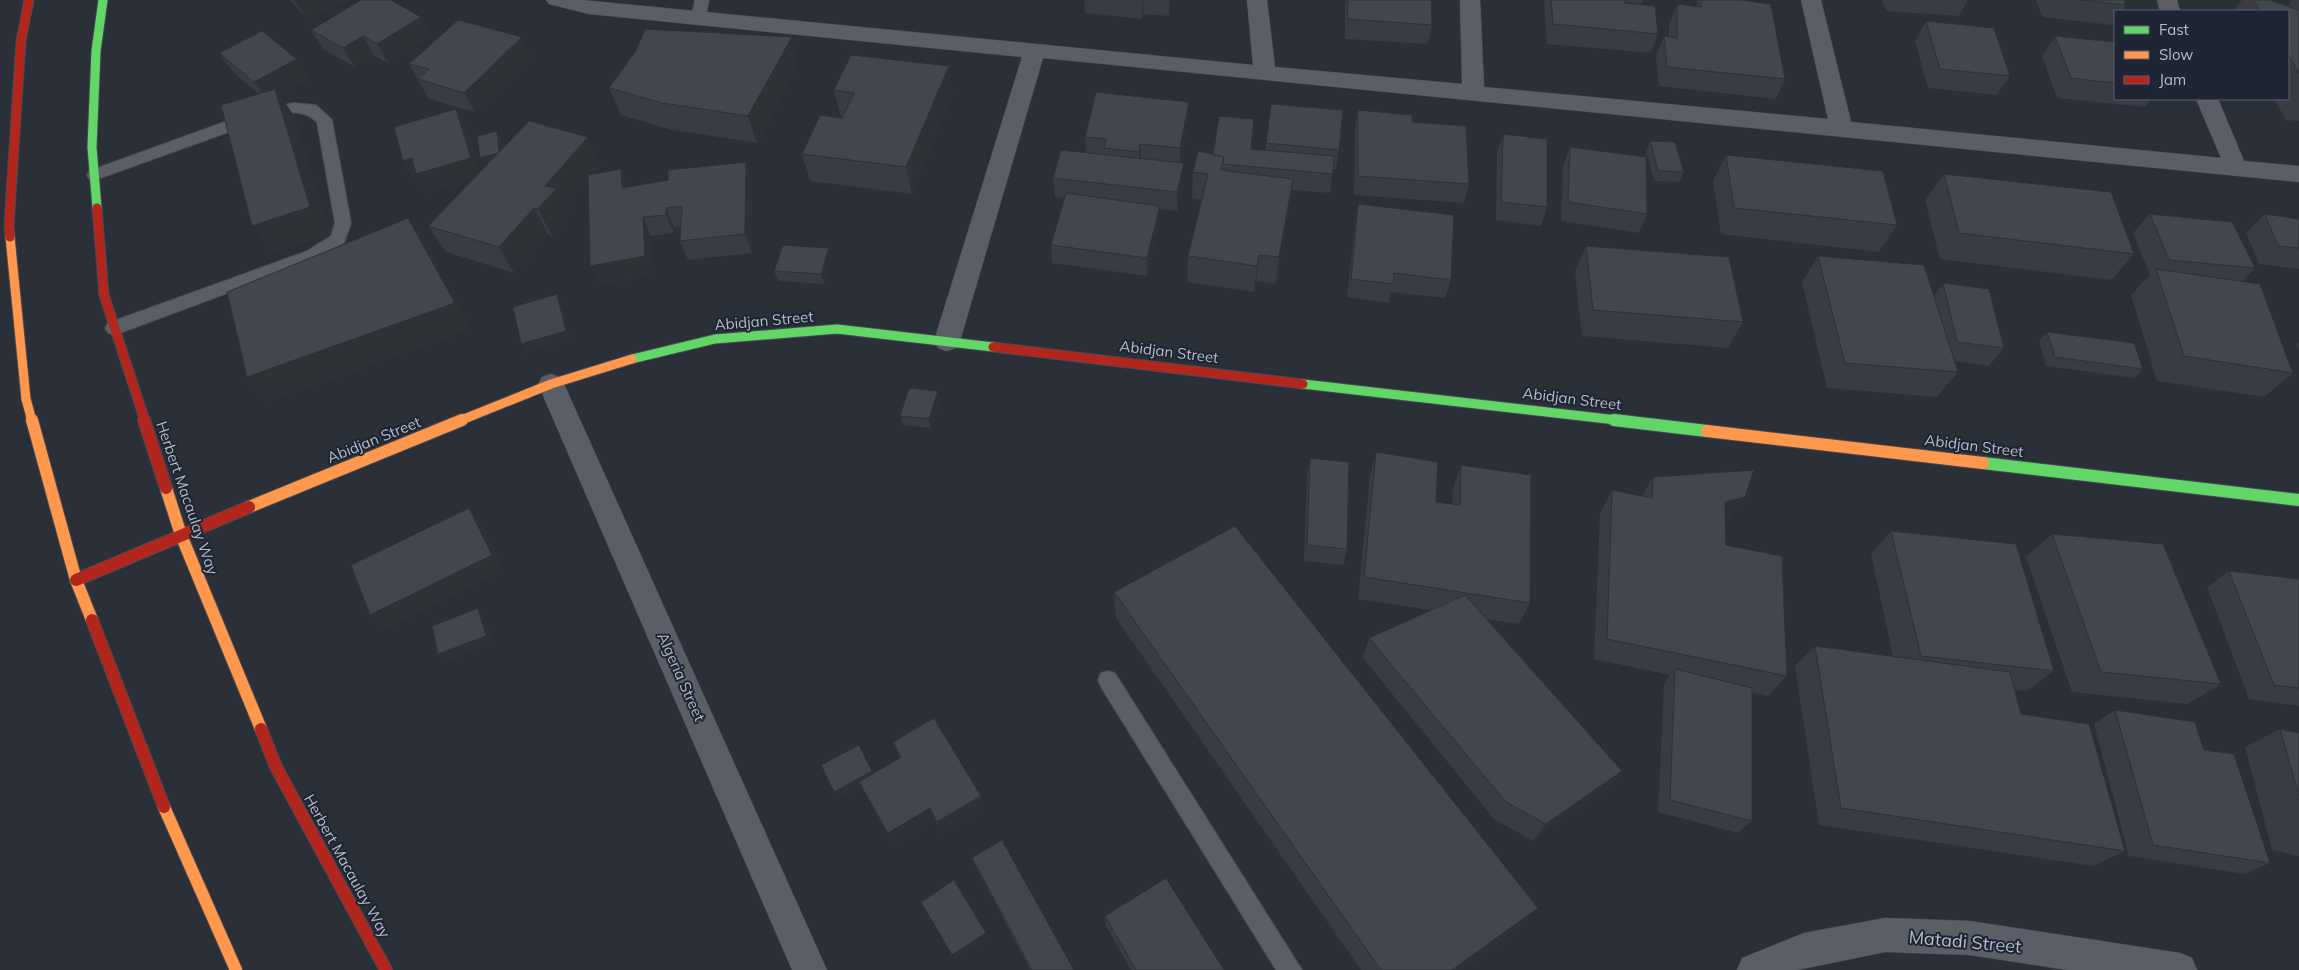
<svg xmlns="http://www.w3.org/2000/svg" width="2299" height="970" font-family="Mulish,sans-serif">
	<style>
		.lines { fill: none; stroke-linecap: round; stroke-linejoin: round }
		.lane-casing { stroke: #474a51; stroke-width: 2 }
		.street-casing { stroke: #474a51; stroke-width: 1 }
		.fast-far1-casing { stroke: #474a51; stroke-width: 11 }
		.fast-casing { stroke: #474a51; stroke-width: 14 }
		.slow-far1-casing { stroke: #474a51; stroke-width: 11 }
		.slow-casing { stroke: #474a51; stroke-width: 14 }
		.jam-far1-casing { stroke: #474a51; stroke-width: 11 }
		.jam-casing { stroke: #474a51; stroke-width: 14 }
		.lane { fill: #5b5e66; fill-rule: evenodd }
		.street { fill: #5b5e66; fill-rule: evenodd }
		.fast-far1 { stroke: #63d668; stroke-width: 9 }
		.fast { stroke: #63d668; stroke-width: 12 }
		.slow-far1 { stroke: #ff974d; stroke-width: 9 }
		.slow { stroke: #ff974d; stroke-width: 12 }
		.jam-far1 { stroke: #b3261e; stroke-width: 9 }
		.jam { stroke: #b3261e; stroke-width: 12 }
		.wall { fill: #393c42 }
		.shaded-wall { fill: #2e3136 }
		.building { fill: #42464d; stroke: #2e3136 }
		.labels { text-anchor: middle; stroke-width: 4; stroke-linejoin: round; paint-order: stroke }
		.street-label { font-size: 15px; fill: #b5bbc9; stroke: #1e2533 }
		.near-street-label { font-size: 18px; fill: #b5bbc9; stroke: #1e2533 }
	</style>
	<rect width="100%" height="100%" fill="#2b2f38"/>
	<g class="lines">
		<defs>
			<path id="lane" d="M695,0H709L705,19L698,23L691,19Z
				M294,103L316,105L332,120L351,223L344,243L319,259L120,333L114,335L108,333L105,328L108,323L307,251L331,236L335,223L317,122C300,107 288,114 268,118L95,180L89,179L87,175L89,171L260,109Z
				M1108,671L1115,673L1302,970H1276L1101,687L1098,680L1101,673Z"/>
			<path id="street" d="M546,0H582L1253,65L1247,0H1267L1275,67L1462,84L1460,0H1480L1484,87L1828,119L1801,0H1821L1851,122L2221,158L2196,99H2218L2244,161L2299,166V182L1043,58L960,341L956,348L947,351L938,348L934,341L1022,57L589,14L549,4Z
				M2157,0H2177L2180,11H2160Z
				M551,374L560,377L564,384L827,970H792L538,384L542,377Z
				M1885,918L1970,921L2180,953L2192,958L2197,970H2067L1970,955L1885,952L1797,970H1737L1742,958L1804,933Z"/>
			<path id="fast-far1" d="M97,208L92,147L96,51L103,0
				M632,359L715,339L837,329L993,347
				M1303,384L1625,421"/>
			<path id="fast" d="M1614,420L1707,431
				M1983,463L2299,500"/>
			<path id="slow-far1" d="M10,237L26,399L32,421
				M459,421L551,384L632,359"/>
			<path id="slow" d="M32,420L76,580L92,620
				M1707,431L1983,463
				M166,488L181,535L261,729
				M249,507L462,420
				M164,807L236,970"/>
			<path id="jam-far1" d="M97,208L104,295L145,421
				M10,237L9,225L21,41L29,0
				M993,347L1303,384"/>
			<path id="jam" d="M144,420L166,488
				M76,580L249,507
				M92,620L164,807
				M261,729L276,767L386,970"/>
		</defs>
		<use href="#lane" class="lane-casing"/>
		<use href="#street" class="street-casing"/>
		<use href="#fast-far1" class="fast-far1-casing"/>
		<use href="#fast" class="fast-casing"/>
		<use href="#slow-far1" class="slow-far1-casing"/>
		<use href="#slow" class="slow-casing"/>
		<use href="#jam-far1" class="jam-far1-casing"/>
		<use href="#jam" class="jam-casing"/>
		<use href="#lane" class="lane"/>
		<use href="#street" class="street"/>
		<use href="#fast-far1" class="fast-far1"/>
		<use href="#fast" class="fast"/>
		<use href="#slow-far1" class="slow-far1"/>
		<use href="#slow" class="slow"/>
		<use href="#jam-far1" class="jam-far1"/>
		<use href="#jam" class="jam"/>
	</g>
	<path class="wall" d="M290,0H352L307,19Z
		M1084,0H1172L1169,16L1143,14L1142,19L1085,13Z
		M1346,0H1431L1432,25L1428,44L1345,39V7Z
		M1545,0H1642L1641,4L1625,2V3L1658,34L1651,53L1547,44L1544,4Z
		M1698,0H1741L1785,79L1776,99L1659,86L1656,56L1664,36L1669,37V24L1677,4L1696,7Z
		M1882,0H1968L1959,16L1886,11Z
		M2036,0H2124L2126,5L2122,11H2115V20L2112,25L2042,17Z
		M2242,0H2272L2271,1L2289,6L2291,0H2299V121L2286,120L2274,99H2288V11H2233Z
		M1926,21L2010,76L1997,95L1928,88L1915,41Z
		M311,30L432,36L389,64L374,55L355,67L323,49Z
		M2055,36L2115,42V99H2152L2145,107L2057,98L2042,56Z
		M219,53L310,79L280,95L294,116L330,234L273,253L259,94L233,72Z
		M531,57L475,112L429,99L409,64Z
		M799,64L757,143L673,130L621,115L609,88Z
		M834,90L953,93L912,194L810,181L802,154L842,117H841Z
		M1271,104L1339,150L1336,169L1333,168L1330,193L1292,190L1290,206L1276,284L1256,281L1254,292L1187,282L1188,256L1201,200L1192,199L1193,172L1254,119L1251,149L1265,151Z
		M1358,110L1412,122L1469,184L1464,203L1354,195L1355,130Z
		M1189,121L1180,162L1184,163L1183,182L1177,211L1160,209V225L1147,276L1052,263L1051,245L1065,198L1055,197L1053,178L1086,152L1085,137Z
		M467,128L480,172L485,167L497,131L502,141L503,148L588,137L601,164L592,175L621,169L629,187L752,181V253L688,260L680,241L681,226L674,227V233L651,236L654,275L600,285L589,178L565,205L570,215L552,236L548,234L514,273L446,252L428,226L473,179L428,193L419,179L415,180L403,161Z
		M1503,134L1547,207L1541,226L1496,220L1497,153Z
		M1650,141L1684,172L1679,182L1654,181L1646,151Z
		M1570,147L1647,214L1639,233L1561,221L1563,166Z
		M1726,155L1897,225L1879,252L1721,234L1713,181Z
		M1944,174L2134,254L2111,280L1940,259L1925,200Z
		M1358,204L1451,280L1445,298L1391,292L1389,303L1347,297L1355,223Z
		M2150,214L2255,268L2242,282L2293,373L2264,397L2157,381L2131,295L2150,275L2133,233Z
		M2265,214L2299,219V269L2259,264L2246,233Z
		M1586,246L1743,322L1728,348L1582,336L1575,272Z
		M1818,256L1934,296L1943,283L2004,348L1989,366L1955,361L1958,372L1937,397L1827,388L1802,282Z
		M832,258L824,284L778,281L774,271Z
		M2047,332L2143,369L2134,378L2046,366L2039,341Z
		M2299,342V350L2296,345Z
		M940,400L931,428L903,425L900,416Z
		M1376,452L1436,502L1452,504L1453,489L1461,465L1530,603L1519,624L1486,619L1622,771L1607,788L1533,841L1494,819L1363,658L1369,638L1431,610L1358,599L1370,476Z
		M1310,458L1347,549L1343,565L1304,561L1307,475Z
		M1653,477L1729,520H1726V545L1787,676L1768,696L1752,693V821L1738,833L1658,812L1664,684L1670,675L1594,659L1600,514L1612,490L1642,496Z
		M1891,531L2054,671L2027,691L2014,690L2021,714L2125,851L2093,866L1819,825L1795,666L1815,646L1893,656L1871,554Z
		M2052,534L2221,684L2188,704L2072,692L2026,557Z
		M2229,571L2299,579V706L2249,699L2207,587Z
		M1114,592L1523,925L1461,970H1361L1116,618Z
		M2115,710L2204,750L2270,863L2244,874L2129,856L2094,724Z
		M2280,729L2299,733V856L2272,850L2245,747Z
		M893,742L981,796L984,808L942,834L935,820L894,845L861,786L837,798L834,792L859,745L873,774L900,758Z
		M972,858L1074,970H1030L977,869Z
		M1105,916L1224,970H1131L1106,926Z"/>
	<path class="shaded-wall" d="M294,0H352L307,19Z
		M1142,0H1143V14L1142,19Z
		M1169,0H1172L1169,16Z
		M421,17L432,36L389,64L377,44Z
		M363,36L374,55L355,67L343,48Z
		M522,37L531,57L475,112L464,93Z
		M792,37L799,64L757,143L748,116Z
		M297,59L310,79L280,95L294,116L330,234L273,253L252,226L268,101L254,82Z
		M949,66L953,93L912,194L906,167Z
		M1189,102V121L1179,167L1180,148Z
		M456,109L467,128L482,177L428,193L419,179L415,180L403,161L412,158Z
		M497,131L502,141L505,163L485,168L480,158Z
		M588,137L601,164L565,205L570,215L552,236L538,209L545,186Z
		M1140,144L1141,163L1139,171V152Z
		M746,162L752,181V253L745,234Z
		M1184,163L1183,182L1177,211V192Z
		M621,169L630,188H622Z
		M1293,179L1290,206L1276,284L1279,257Z
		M1160,206V225L1147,276V258Z
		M534,208L548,234L514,273L499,247Z
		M666,208L674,227V233L666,215Z
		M643,217L651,236L654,275L600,285L590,266Z
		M408,218L426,244L473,329L270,402L247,377Z
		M829,248L832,258L824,284L821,274Z
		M1259,255L1256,281L1254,292L1257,266Z
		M557,294L563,304L572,340L527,353L521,344Z
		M938,391L940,400L931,428L929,419Z
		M1745,497L1729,520L1710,525L1725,502Z
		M469,508L483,525L505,571L386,630L370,615Z
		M478,608L485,616L493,643L446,662L438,654Z
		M872,771L875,778L837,798L834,792Z
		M1622,771L1607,788L1533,841L1546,824Z
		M981,796L984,808L942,834L937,822Z
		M930,808L935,820L894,845L888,833Z
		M1538,908L1523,925L1461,970H1452Z
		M986,933L988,938L955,960L952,955Z"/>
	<path class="building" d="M361,0H391L421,17L377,44L363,36L343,48L311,30Z
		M1348,0H1431L1432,25L1347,19Z
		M1551,0H1624L1625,3L1655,6L1658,34L1553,24Z
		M1701,0H1741L1771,4L1785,79L1667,67L1664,36L1677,38V4L1701,7Z
		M2080,0H2124L2126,5Z
		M2253,0H2270L2299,10V73L2288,54V11H2261Z
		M458,20L522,37L464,93L418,79L429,69L409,64Z
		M1926,21L1994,28L2010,76L1940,69Z
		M645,29L792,37L748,116L662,103L609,88L635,52Z
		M262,31L297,59L254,82L219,53Z
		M2055,36L2115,42V83L2071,78Z
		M851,55L949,66L906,167L802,154L820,115L842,118L854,93L834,90Z
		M275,89L310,207L252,226L221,105Z
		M1096,92L1189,102L1180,148L1140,144L1139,152L1104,148L1106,139L1085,137Z
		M1271,104L1343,110L1339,150L1266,143Z
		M456,109L471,158L416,174L412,158L403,161L394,127Z
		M1358,110L1412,115V122L1466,126L1469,184L1358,176Z
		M1219,116L1254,119L1251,149L1334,156L1333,174L1223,164L1224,157L1213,155Z
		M529,121L588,137L545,186L556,189L538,209L534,208L499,247L428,226Z
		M497,131L499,152L498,153L480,158L477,136Z
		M1503,134L1547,139V207L1501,202Z
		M1650,141L1675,142L1684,172L1658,171Z
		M1570,147L1646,157L1647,214L1568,202Z
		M1061,150L1184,163L1177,192L1053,178Z
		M1198,151L1224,157L1221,170L1293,179L1279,257L1259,255L1257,266L1188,256L1208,174L1193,172Z
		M1726,155L1883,171L1897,225L1734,208Z
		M746,162L745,234L680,241L682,206L666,208V215L643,217L645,256L590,266L588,175L621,169L622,188L668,180V170Z
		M1944,174L2111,192L2134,254L1959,233Z
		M1066,193L1160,206L1147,258L1051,245Z
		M1358,204L1454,215L1451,280L1394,273L1393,284L1351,279Z
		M2150,214L2232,222L2255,268L2169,260Z
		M2265,214L2299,219V248L2278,246Z
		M408,218L455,303L247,377L227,292Z
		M783,245L829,248L821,274L774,271Z
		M1586,246L1729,257L1743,322L1593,310Z
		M1818,256L1924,265L1958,372L1845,363Z
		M2156,269L2260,284L2293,373L2184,356Z
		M1943,283L1989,289L2004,348L1957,342Z
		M557,294L566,331L521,344L513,307Z
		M2047,332L2134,343L2143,369L2055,357Z
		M909,388L938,391L929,419L900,416Z
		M1376,452L1438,462L1436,502L1460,505L1461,465L1531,475L1530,603L1364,577Z
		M1310,458L1349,462L1347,549L1307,545Z
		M1754,470L1745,497L1725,502L1726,545L1782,556L1787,676L1607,639L1612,490L1652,498L1653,477Z
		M469,508L492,555L370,615L351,565Z
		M1235,526L1538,908L1452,970H1381L1114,592Z
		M1891,531L2016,544L2054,671L1921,656Z
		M2052,534L2163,544L2221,684L2101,672Z
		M2229,571L2299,579V688L2274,685Z
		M1465,595L1622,771L1546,824L1506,802L1369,638Z
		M478,608L486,636L438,654L432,626Z
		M1815,646L2010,672L2021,714L2089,724L2125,851L1841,808Z
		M1675,669L1752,688V821L1670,800Z
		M2115,710L2195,722L2204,750L2234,754L2270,863L2153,845Z
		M934,718L981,796L937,822L930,808L888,833L859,782L901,757L893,742Z
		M2280,729L2299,733V796Z
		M859,745L872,771L834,792L821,765Z
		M1002,840L1074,970H1032L972,858Z
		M1166,878L1224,970H1136L1105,916Z
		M954,880L986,933L952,955L921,902Z"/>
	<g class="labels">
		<g class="street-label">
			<text transform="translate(764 321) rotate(-5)" y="5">Abidjan Street</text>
			<text transform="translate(1169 352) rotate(7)" y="5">Abidjan Street</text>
			<text transform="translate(1572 399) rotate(7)" y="5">Abidjan Street</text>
			<text transform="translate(374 440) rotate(-22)" y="5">Abidjan Street</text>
			<text transform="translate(1974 446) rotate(7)" y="5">Abidjan Street</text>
			<text transform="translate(187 498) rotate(71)" y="5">Herbert Macaulay Way</text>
			<text transform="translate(681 677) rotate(66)" y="5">Algeria Street</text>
			<text transform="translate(347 866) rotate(61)" y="5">Herbert Macaulay Way</text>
		</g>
		<g class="near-street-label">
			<text transform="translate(1965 942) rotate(5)" y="6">Matadi Street</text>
		</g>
	</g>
	<rect x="2114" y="10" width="175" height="90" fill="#1e2533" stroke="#5a616f"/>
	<rect x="2124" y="26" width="25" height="8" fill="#63d668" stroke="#5a616f"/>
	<text x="2159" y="35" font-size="15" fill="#b5bbc9">Fast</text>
	<rect x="2124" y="51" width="25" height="8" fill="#ff974d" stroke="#5a616f"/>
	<text x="2159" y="60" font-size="15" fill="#b5bbc9">Slow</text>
	<rect x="2124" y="76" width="25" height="8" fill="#b3261e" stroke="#5a616f"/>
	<text x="2159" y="85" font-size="15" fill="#b5bbc9">Jam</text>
</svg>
